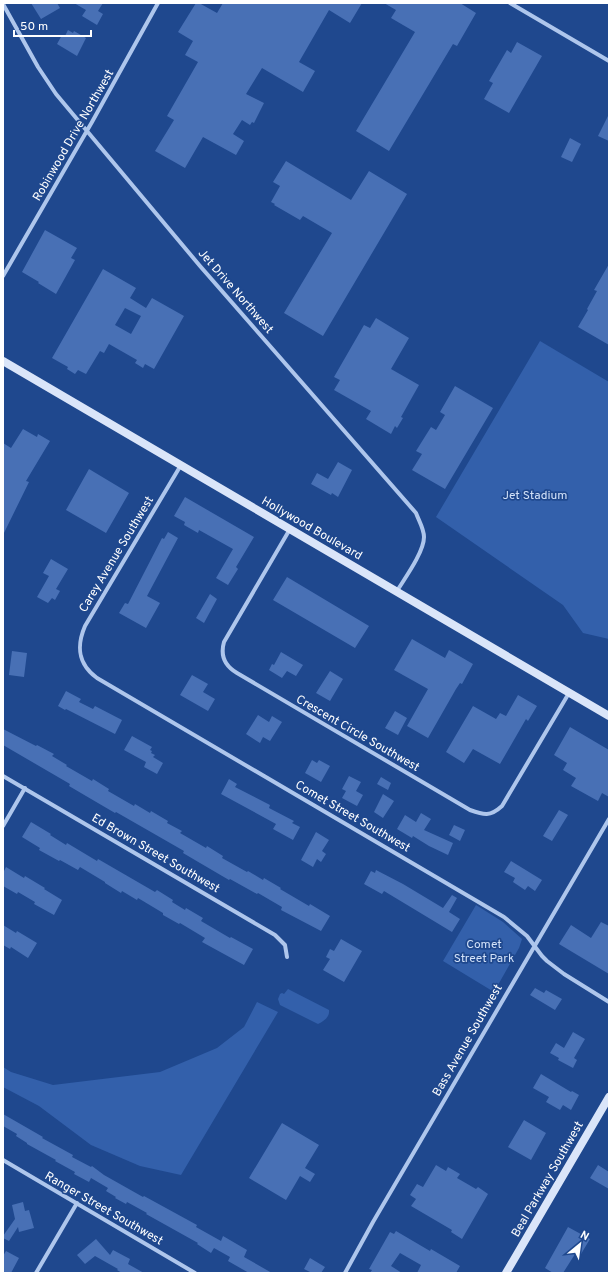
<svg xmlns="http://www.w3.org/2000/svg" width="612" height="1276" font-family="Overpass,sans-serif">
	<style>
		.green { fill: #3360ab }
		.building { fill: #4870b5; fill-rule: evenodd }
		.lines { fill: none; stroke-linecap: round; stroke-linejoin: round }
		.street { stroke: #aec6ec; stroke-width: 4 }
		.secondary { stroke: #dae5f9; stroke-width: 8 }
		.labels { text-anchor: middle; stroke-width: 3.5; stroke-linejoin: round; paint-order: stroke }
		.street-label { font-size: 12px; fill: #fff; stroke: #1f488e }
		.park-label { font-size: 12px; fill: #d3e2f9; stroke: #1f488e }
	</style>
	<rect width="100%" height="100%" fill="#1f488e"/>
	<path class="green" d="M540,341L609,382V639L583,633L563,605L436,517Z
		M476,905L503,922L522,939L519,948L494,992L443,961Z
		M288,989L329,1010C330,1017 324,1021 318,1024L280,1005L278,999L280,994L282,993L284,994Z
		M257,1002L278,1012L181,1175L140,1166L91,1145L39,1106L3,1087V1067L11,1072L53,1085L160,1072L217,1048L244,1027Z"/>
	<path class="building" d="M31,3H57L60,8L41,19Z
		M74,3H103L98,11L103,14L97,25L82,16L86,10Z
		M196,3H199L217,13L223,3H362L350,23L329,10L299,62L315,71L303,92L262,68L246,94L264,103L254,123L252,122L250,125L242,120L233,134L244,141L236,155L203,137L185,168L155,151L174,120L167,116L198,62L185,55L193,41L178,32Z
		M384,3H460L476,13L457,46L453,44L389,151L356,131L415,32L391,18L396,10Z
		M68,30L73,33L74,31L86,38L77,56L57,44L62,35L65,36Z
		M517,42L542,56L509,113L484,99L493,83L489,81L507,50L511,53Z
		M609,114V141L598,136Z
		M570,138L581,144L572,162L561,157Z
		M286,161L351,200L369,171L407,194L323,336L284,313L332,233L303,216L300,220L274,205L275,204L271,202L280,186L273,182Z
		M45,230L77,248L71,258L75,260L56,294L38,283L39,282L22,272Z
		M609,264V345L578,327L588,310L587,309L597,291L594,290Z
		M103,269L136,288L130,298L146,308L152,298L184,316L154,369L145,364L143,368L135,363L137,360L109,344L104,353L100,351L86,374L78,370L75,374L67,369L68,367L52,358ZM125,308L141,316L131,334L115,325Z
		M376,318L409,338L391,369L419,385L401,417L403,418L397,428L395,426L391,434L366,419L371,411L334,390L340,380L334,377L364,325L370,328Z
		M455,386L493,408L445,489L412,470L422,454L416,451L431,427L436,430L445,415L440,412Z
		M23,429L37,437L38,434L50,441L26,481L29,482L3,535V443L11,448Z
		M338,462L352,470L338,497L332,493L331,495L311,484L317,473L328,479Z
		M89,469L129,493L106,533L66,510Z
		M185,497L254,537L236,567L238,569L228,585L216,578L233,549L199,530L198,533L184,525L185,522L174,516Z
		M168,532L178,538L147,596L160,603L146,628L119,613L125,603L128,604L162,538L164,539Z
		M51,559L68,569L56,589L60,591L55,600L52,598L48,603L37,597L49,576L43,573Z
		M287,577L369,626L355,648L273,600Z
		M210,594L217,599L204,623L196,618Z
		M412,639L445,658L449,650L473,664L462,684L460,683L456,689L428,738L407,726L428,689L394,670Z
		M12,651L27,653L24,677L9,675Z
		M281,652L303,665L296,676L287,671L282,678L269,670L272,664L274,665Z
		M330,671L343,679L330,701L316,693Z
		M192,675L208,684L203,692L215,699L208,711L180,695Z
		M66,691L81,699L79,702L93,709L95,706L122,720L115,734L66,709L65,710L58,706Z
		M518,695L537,706L528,721L526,719L500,764L473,749L464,763L446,752L473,706L496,719L500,713L506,716Z
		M395,711L407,718L398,735L385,728Z
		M258,715L269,722L272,716L282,722L270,741L263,737L260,743L246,734Z
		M570,727L609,750V797L602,793L598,801L571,786L576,778L563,770L567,763L554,755Z
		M3,729L36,746L37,745L54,754L52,756L67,765L66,766L92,781L93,779L109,789L108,791L134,806L135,804L150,813L151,811L168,821L167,823L182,831L180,833L206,848L207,846L223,856L222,858L247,872L248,871L263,880L264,878L281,888L280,889L309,906L310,904L330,916L321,931L281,910L282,907L258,893L257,894L230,879L229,880L200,863L183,853L184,851L116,812L115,813L86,796L69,786L70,784L3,745Z
		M132,736L152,747L150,750L152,751L151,753L155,755L153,757L163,763L157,774L144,767L146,762L124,750Z
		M312,760L317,763L319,760L330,766L321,782L305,773Z
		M349,776L361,782L356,791L363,795L357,806L342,798L346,791L342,789Z
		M381,777L391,783L388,790L377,784Z
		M229,779L237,784L235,787L270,805L269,808L294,821L292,823L300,827L293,840L273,829L276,824L221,794Z
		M383,794L394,801L383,818L374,812Z
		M559,810L568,815L552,841L543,836Z
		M421,813L431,819L424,830L453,843L448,855L429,846L413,836L412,838L397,829L405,815L416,822Z
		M31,822L51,834L50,835L66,845L67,843L97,861L98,859L155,892L157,890L173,900L172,902L185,910L186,908L203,918L201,921L230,938L231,937L253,949L244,965L202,942L205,938L180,923L179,924L163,915V913L138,898L137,900L122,891L121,893L105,883V882L80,867L78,870L60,860L59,861L39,850L40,848L22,837Z
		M454,825L465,830L460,841L449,835Z
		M316,832L329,840L322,851L326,854L321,862L317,859L313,867L301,860Z
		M511,861L542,880L535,891L528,886L525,890L513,882L515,878L504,872Z
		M6,867L24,878L25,876L45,888L44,889L62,900L54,915L34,904L35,902L18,892L17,894L3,886V873Z
		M376,870L403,884L443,908L452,895L457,898L449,912L460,919L452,932L384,891L382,894L364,884L371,871L375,873Z
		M601,922L609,926V974L559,944L571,925L591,938Z
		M3,925L16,933L17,931L37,943L28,958L11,947L10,949L3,945Z
		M341,939L362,951L344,982L323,970L330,959L326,957L330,949L334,951Z
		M535,988L544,993L546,990L562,999L555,1010L530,995Z
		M573,1032L585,1039L574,1058L577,1060L573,1068L558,1060L559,1058L550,1053L556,1043L564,1048Z
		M541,1074L571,1092L572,1091L579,1095L571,1110L563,1105L560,1110L546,1102L549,1097L533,1088Z
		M3,1114L43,1137L42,1138L73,1155L72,1157L91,1167L92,1166L104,1175L143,1197L144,1196L197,1225L196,1227L221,1241L223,1236L247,1250L244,1257L272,1273H249L228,1261L230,1257L214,1248L211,1253L197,1244L198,1243L146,1214L147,1213L127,1202L126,1204L115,1198L116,1197L106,1191L108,1188L91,1178L89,1182L74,1174L75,1172L55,1161L56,1160L27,1144V1143L16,1136L17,1134L3,1126Z
		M524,1120L546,1133L531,1160L508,1147Z
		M282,1123L319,1145L305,1168L315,1174L310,1182L300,1176L286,1200L249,1178Z
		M436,1165L446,1171L448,1167L460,1174L457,1178L476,1189L478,1187L488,1194L462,1239L451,1232L452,1230L411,1206L416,1199L410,1195L417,1184L423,1187Z
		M598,1165L609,1172V1189L590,1178Z
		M23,1202L25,1211L29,1210L34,1228L19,1232L18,1227L9,1241L3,1238V1236L15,1219L12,1205Z
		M568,1227L590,1239L581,1254L577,1251L563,1273H553L545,1268Z
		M396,1231L430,1251L431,1249L460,1266L456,1273H417L421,1265L400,1253L391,1266L402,1273H370L372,1270L369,1269L390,1232L394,1234Z
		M96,1239L110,1255L113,1250L130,1259L128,1264L144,1273H122L117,1270L118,1269L95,1256L85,1264L77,1255Z
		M6,1251L19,1258L11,1273H3V1256Z
		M310,1258L325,1267L321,1273H312L304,1269Z"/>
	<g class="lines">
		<path class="street" d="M510,3L609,61
			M3,4L38,67L56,94L200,266L416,513C419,521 424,529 424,537C424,552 405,578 397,591
			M3,276L92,122L158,3
			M181,465L85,626C76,647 78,664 97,678L504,917L527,936L542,956L547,961L564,974L609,1002
			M290,529L224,642C220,656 225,666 237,673L470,810C484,815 490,817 502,806L569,693
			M3,776L275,935L285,945L287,957
			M3,826L25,788
			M3,1160L195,1273
			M36,1273L77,1203
			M345,1273L373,1222L609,819"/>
		<path class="secondary" d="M3,361L609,716
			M506,1273L609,1097"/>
	</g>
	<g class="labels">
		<g class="street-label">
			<text transform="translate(73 135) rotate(-60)" y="4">Robinwood Drive Northwest</text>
			<text transform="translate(236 291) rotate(49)" y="4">Jet Drive Northwest</text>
			<text transform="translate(312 528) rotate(30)" y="4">Hollywood Boulevard</text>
			<text transform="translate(116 554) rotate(-59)" y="4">Carey Avenue Southwest</text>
			<text transform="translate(358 733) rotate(30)" y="4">Crescent Circle Southwest</text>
			<text transform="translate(353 816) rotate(30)" y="4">Comet Street Southwest</text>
			<text transform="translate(156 853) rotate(30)" y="4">Ed Brown Street Southwest</text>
			<text transform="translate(467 1040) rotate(-60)" y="4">Bass Avenue Southwest</text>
			<text transform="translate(547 1179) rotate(-60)" y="4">Beal Parkway Southwest</text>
			<text transform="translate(104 1208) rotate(30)" y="4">Ranger Street Southwest</text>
		</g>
		<g class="park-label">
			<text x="535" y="499">Jet Stadium</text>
			<text x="484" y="948">Comet<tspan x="484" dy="14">Street Park</tspan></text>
		</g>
	</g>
	<rect width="612" height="1276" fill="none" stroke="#ffffff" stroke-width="8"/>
	<g transform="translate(580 1244) rotate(29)" stroke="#1f488e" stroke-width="3" paint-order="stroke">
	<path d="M0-3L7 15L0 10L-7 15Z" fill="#ffffff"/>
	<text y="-6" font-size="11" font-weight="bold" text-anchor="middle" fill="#ffffff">N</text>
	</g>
	<path d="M14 30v6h77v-6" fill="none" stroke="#ffffff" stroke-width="2"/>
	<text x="20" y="30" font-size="12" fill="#ffffff" stroke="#1f488e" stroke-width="3" paint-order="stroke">50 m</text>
</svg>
